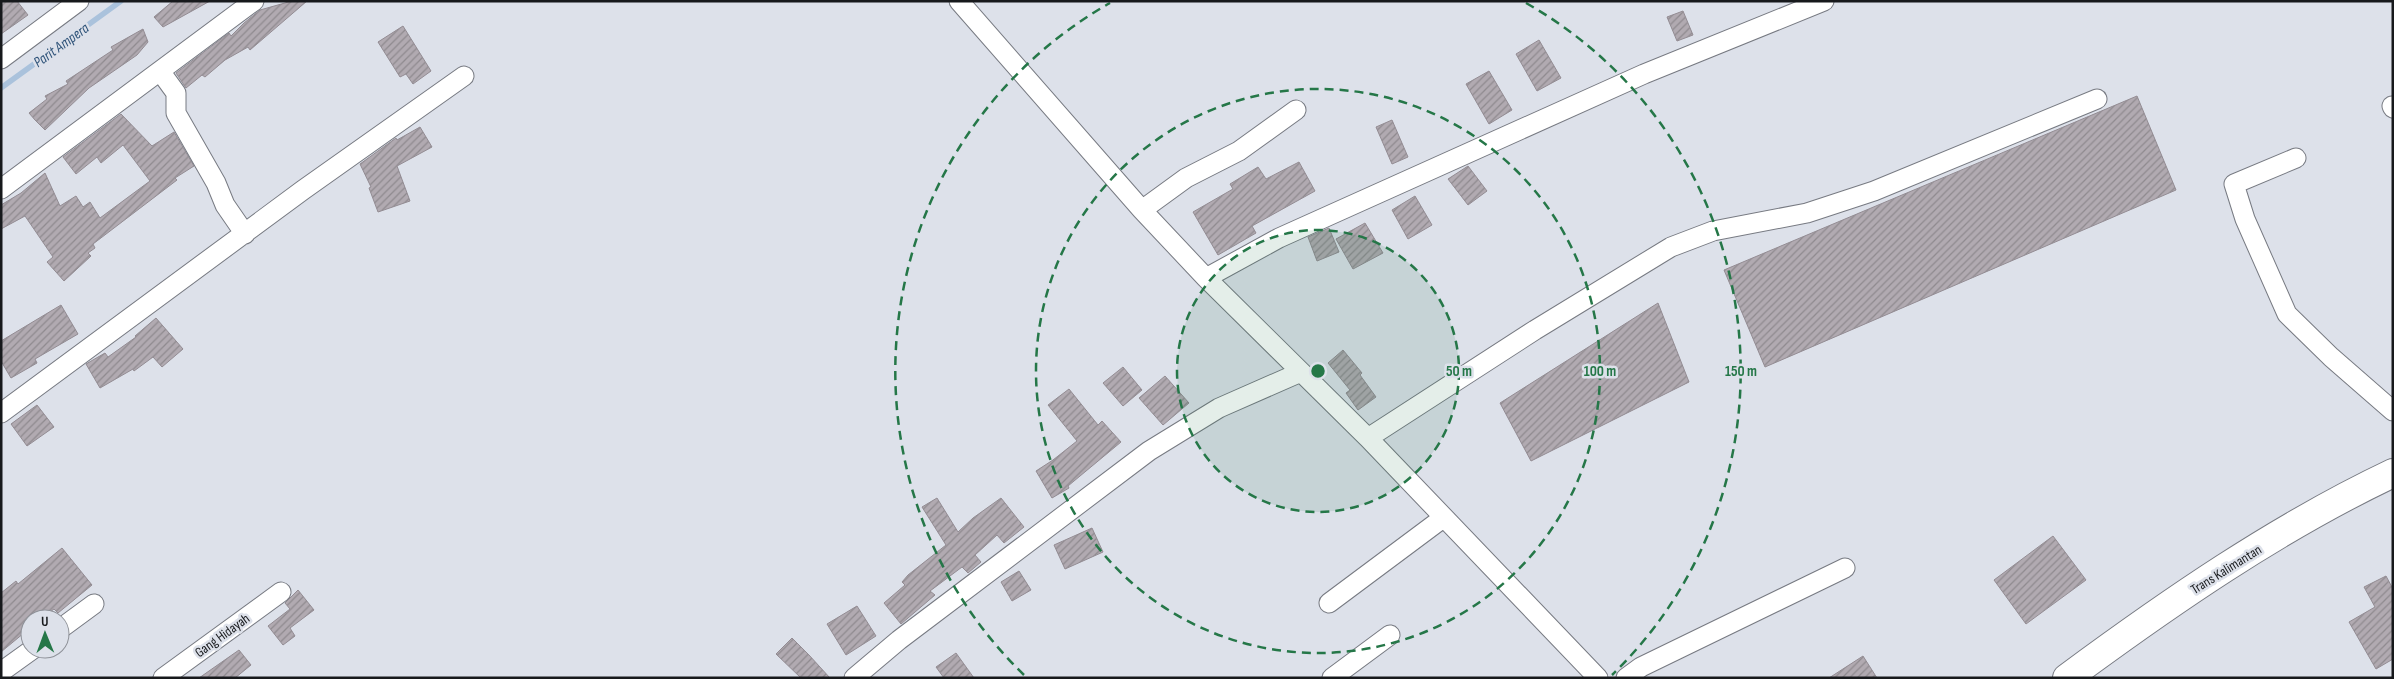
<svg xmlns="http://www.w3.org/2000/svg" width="2394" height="679" font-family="'Sofia Sans Condensed',sans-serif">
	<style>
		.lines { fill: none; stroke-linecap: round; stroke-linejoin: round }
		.stream { stroke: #aac2dc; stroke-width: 5.5 }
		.building { fill: url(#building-hatch); stroke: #938c93 }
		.minor-casing { stroke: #777a82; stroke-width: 21 }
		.highway-casing { stroke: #777a82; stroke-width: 30 }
		.minor { stroke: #fff; stroke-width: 19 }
		.highway { stroke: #fff; stroke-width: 28 }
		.ring { fill: none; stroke: #257748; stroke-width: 2.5; stroke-dasharray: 9 6 }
		.labels { text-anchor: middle; stroke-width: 5; stroke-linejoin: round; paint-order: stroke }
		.street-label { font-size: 14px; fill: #17191c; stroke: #dde1ea }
		.water-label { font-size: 15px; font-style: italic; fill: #30547a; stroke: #dde1ea }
		.centre { fill: #257748; stroke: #dde1ea; stroke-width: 2.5 }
		.ring-label { font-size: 15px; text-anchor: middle; font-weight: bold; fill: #257748; stroke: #dde1ea; stroke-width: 5; stroke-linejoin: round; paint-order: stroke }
	</style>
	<defs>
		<pattern id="building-hatch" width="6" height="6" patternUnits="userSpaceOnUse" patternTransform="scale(1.25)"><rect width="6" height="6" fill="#b1aab1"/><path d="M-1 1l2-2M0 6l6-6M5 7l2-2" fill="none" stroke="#8f8a8f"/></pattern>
	</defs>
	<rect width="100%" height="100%" fill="#dde1ea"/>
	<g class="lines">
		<path class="stream" d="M1,88L121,1"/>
	</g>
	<path class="building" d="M1,1H17L28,15L1,34Z
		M173,1H210L163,27L154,17Z
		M292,1H307L250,50L248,47L225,60L205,77L202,75L186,88L176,73L229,33L231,36L244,23L260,10Z
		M1683,11L1693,35L1677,41L1667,17Z
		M403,26L431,71L413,84L406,74L400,77L378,42Z
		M143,29L148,42L137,55L89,88L45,130L35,120L29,113L47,99L45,96L68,84L66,81L113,50L111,47Z
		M1539,40L1561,78L1537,91L1516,54Z
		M1489,71L1512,110L1489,124L1466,84Z
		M2137,96L2176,190L1765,367L1724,270Z
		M121,114L152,146L174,132L194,166L175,178L177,180L93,244L95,248L88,253L91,256L64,281L47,262L53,257L25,216L1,229V205L21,193L45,173L60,206L76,196L83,207L90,202L100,218L150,181L123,145L101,163L97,157L76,174L63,157Z
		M1392,120L1408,157L1392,164L1376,127Z
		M420,127L432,147L397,166L410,201L378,212L369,188L371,187L360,164L396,138L397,140Z
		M1299,162L1315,191L1252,226L1256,233L1218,255L1193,212L1233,189L1230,184L1258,167L1266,179Z
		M1468,166L1487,191L1468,205L1448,179Z
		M1415,196L1432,225L1408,239L1392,210Z
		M1365,223L1383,253L1353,269L1336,239Z
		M1329,228L1339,252L1317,261L1308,237Z
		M1658,303L1689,382L1531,461L1500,403Z
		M61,305L78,334L35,359L37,363L11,378L1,361V341Z
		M156,318L183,349L162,367L153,357L134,371L133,369L100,388L86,364L105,353L108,357L136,337L135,336Z
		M1343,350L1362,373L1360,375L1376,397L1358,410L1346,393L1350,390L1328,363Z
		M1123,367L1142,390L1123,406L1103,383Z
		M1165,376L1189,403L1163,425L1139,398Z
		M1069,389L1098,425L1102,421L1121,442L1068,486L1069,488L1052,498L1036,471L1053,460L1077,441L1048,405Z
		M37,405L54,427L27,446L11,424Z
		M937,498L958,532L973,518L1001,498L1024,527L1004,543L997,535L975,555L981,562L968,573L962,567L930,591L935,595L901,624L884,603L905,585L902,582L908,575L946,545L922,507Z
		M1092,528L1103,552L1065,569L1054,545Z
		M2053,536L2086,580L2026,624L1994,580Z
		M62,548L92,585L58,613L54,609L41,619H30V628L1,652V593L16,581L18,584Z
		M1019,571L1031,590L1012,601L1001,582Z
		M2386,576L2393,589V659L2376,669L2349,622L2375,607L2364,587Z
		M298,590L314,610L290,628L295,636L283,645L268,626L290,609L285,603Z
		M857,606L876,636L846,655L827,624Z
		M792,638L809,655L830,678H801L776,654Z
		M239,650L251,665L235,678H199Z
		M956,653L974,678H944L936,667Z
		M1863,656L1877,678H1829Z"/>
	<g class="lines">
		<defs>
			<path id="minor" d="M959,1L1142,210L1206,278
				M1,59L79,1
				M160,71L176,93V113L216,183L225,205L245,234
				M2392,106L2393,108
				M2296,158L2234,184L2245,219L2287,314L2331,357L2393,411
				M1,189L254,1
				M1142,210L1186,178L1239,151L1296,110
				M1,413L303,190L464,76
				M1368,438L1535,330L1671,247L1713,231L1807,213L1874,191L2097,99
				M1329,603L1443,518
				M60,629L94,604
				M1,672L33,649
				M163,678L281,592
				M854,678L899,640L1149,451L1219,408L1301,372
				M1332,678L1390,635
				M1598,678L1368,438L1206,278L1279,238L1644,74L1824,1
				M1626,678L1641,667L1845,568"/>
			<path id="highway" d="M2067,678C2170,602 2277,528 2393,473"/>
		</defs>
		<use href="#minor" class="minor-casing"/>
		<use href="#highway" class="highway-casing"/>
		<use href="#minor" class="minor"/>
		<use href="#highway" class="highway"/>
	</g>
	<circle cx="1318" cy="371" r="141" fill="#257748" fill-opacity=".12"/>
	<g class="ring">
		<circle cx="1318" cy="371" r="141"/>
		<circle cx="1318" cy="371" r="282"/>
		<path d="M1024 675A423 423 0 0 1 1110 3M1526 3A423 423 0 0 1 1612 675"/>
	</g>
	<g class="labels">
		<g class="street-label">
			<text transform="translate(2226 569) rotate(-32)" y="5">Trans Kalimantan</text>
			<text transform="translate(222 635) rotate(-36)" y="5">Gang Hidayah</text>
		</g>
		<g class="water-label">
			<text transform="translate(61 45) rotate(-36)" y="5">Parit Ampera</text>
		</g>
	</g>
	<circle cx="1318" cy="371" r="8" class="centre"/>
	<g class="ring-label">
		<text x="1459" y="376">50 m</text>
		<text x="1600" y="376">100 m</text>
		<text x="1741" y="376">150 m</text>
	</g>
	<rect width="2394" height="679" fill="none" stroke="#17191c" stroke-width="5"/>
	<g transform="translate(45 634) rotate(359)"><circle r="24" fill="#dde1ea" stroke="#8e9198"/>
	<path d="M0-4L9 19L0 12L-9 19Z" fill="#257748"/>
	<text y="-8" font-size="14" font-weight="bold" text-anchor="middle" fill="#17191c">U</text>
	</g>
</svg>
